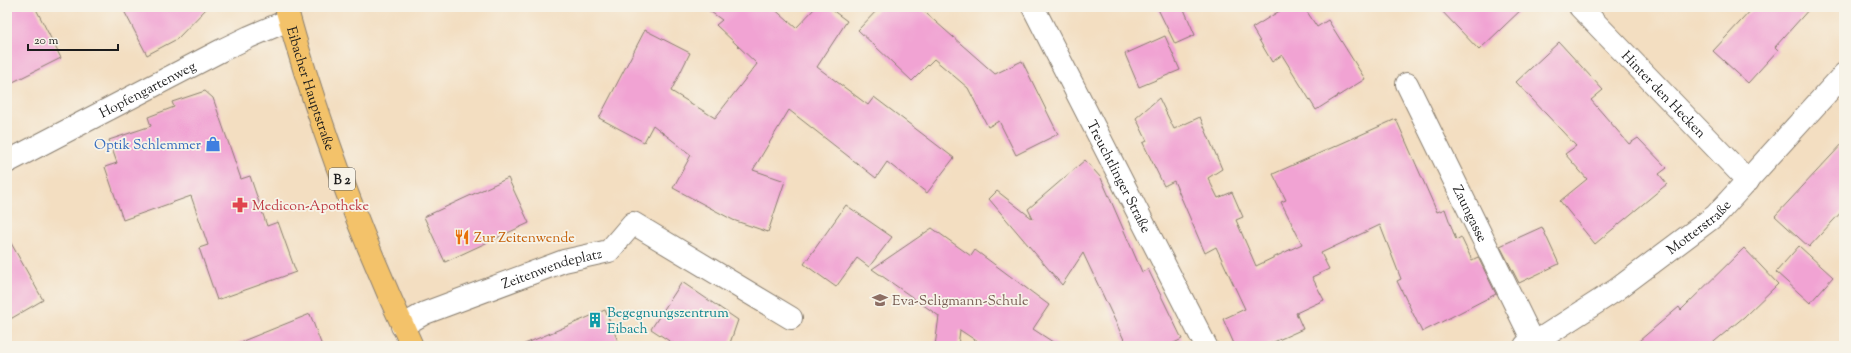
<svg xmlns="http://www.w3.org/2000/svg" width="1851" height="353" font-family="'Sorts Mill Goudy',serif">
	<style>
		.building { fill: #f1a3d3 }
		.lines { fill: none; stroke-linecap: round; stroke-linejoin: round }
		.minor-casing { stroke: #887d6e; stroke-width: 24 }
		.major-casing { stroke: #887d6e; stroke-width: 24 }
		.minor { stroke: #fff; stroke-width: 22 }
		.major { stroke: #f3c26a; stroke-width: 22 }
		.labels { text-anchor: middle; stroke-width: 3.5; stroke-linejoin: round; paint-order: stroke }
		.shield { fill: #f7f3e8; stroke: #5e5c59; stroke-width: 1 }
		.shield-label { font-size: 13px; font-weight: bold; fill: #1c1c1c }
		.street-label { font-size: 14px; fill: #1c1c1c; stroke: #f7f3e8 }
		.shop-label { font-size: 14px; fill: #366cbe; stroke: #f7f3e8; text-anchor: end }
		.health-label { font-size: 14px; fill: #be3a42; stroke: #f7f3e8; text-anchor: start }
		.food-label { font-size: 14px; fill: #c56008; stroke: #f7f3e8; text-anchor: start }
		.education-label { font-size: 14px; fill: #785e54; stroke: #f7f3e8; text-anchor: start }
		.culture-label { font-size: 14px; fill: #0d838f; stroke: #f7f3e8; text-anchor: start }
	</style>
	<rect width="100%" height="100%" fill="#f7f3e8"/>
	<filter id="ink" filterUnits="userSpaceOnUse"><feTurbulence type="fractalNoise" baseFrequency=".025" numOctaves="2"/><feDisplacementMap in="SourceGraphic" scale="8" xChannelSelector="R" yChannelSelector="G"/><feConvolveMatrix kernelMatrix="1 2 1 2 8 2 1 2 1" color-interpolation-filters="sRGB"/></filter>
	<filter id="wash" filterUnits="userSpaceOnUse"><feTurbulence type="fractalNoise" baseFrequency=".012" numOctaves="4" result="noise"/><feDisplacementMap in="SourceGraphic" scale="16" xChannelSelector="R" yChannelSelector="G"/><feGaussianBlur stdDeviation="0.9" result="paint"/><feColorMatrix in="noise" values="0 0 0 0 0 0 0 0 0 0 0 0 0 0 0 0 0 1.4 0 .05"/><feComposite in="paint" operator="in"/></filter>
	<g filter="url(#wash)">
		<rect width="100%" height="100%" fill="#f3dec1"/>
		<g id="blocks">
			<path class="building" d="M7,7H35L61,58L7,85Z
				M122,7H208L177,39L147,55Z
				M704,7H772L796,28L816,7H828L847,21L817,67L868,105L874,97L954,158L927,193L887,162L876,178L789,110L753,170L785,181L768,232L733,220L673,188L691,155L653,125L644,142L599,118L645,30L690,53L671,91L715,118L757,64L716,25L722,20Z
				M880,7H919L995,74L1022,61L1058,134L1016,155L999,121L988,127L968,88L934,59L912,81L858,30Z
				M1157,7H1183L1195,35L1175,44Z
				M1286,7H1304L1317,27L1328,20L1365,79L1316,110L1282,55L1272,62L1252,28Z
				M1438,7H1524L1479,50Z
				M1754,7H1811L1775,47L1778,50L1748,83L1713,51Z
				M1165,36L1180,70L1139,87L1125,54Z
				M1559,42L1603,90L1591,100L1629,144L1638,138L1667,168L1659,174L1667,184L1595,244L1560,201L1587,179L1565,154L1576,146L1516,82Z
				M205,91L213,98L241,179L250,176L267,226L278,222L296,272L217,300L199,248L208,245L191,196L123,220L105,167L117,163L109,140L151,126L148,117L174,107L172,102Z
				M1159,98L1174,129L1200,117L1222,169L1208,178L1218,198L1232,192L1243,217L1236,220L1256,266L1302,244L1281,202L1286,200L1273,174L1396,119L1437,212L1445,209L1456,240L1461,237L1472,260L1478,257L1496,294L1422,332L1397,281L1401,279L1380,225L1321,253L1329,269L1312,277L1324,300L1296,313L1303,329L1265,346H1235L1223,319L1245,309L1216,247L1205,253L1174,181L1164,186L1143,143L1147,141L1136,118Z
				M1844,142V209L1809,247L1775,216Z
				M1085,160L1101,178L1142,272L1148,269L1182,339L1168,346H1127L1083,253L1062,285L989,199L997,191L1033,219L1028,209Z
				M508,178L529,223L445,262L424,217Z
				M846,205L892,237L869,267L857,258L836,287L804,264Z
				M1542,227L1559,264L1519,283L1500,246Z
				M932,228L971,256L975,250L1049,305L1033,329L1059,346H984L960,330L958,346H935L939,316L872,269Z
				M7,236L43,300L7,321Z
				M1799,246L1833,277L1810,303L1776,272Z
				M1744,248L1778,284L1744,317L1709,346H1633L1679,307L1681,310Z
				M682,282L738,320L729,346H677L651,329Z
				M605,310L620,346H520Z
				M310,314L322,346H233V345Z"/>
		</g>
	</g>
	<g filter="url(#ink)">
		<use href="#blocks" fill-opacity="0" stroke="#887d6e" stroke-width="1"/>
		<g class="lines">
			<defs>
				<g id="minor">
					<path id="s1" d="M1033,7L1206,346"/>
					<path id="s2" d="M1580,7L1748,181"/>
					<path id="s3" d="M1407,84L1534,343"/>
					<path id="s4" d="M7,162L222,50L249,37L289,20"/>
					<path id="s5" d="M402,326L425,313L564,261L609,251L633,223L791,318"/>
					<path id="s6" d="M1525,346L1534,343L1616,290L1716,215L1844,74"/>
				</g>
				<g id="major">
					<path id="s7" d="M286,7C318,123 361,237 412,346"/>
				</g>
			</defs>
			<use href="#minor" class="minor-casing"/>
			<use href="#major" class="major-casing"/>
			<use href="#minor" class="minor"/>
			<use href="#major" class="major"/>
		</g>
	</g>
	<defs>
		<symbol id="shop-bare" viewBox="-9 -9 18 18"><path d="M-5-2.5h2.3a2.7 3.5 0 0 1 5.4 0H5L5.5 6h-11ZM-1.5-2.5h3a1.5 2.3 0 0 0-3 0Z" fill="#3f7fe0" stroke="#f7f3e8" stroke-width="2.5" paint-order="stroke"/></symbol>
		<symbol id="pharmacy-bare" viewBox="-9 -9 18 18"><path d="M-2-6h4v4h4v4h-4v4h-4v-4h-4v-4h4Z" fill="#e0444e" stroke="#f7f3e8" stroke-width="2.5" paint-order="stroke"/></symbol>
		<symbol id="restaurant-bare" viewBox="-9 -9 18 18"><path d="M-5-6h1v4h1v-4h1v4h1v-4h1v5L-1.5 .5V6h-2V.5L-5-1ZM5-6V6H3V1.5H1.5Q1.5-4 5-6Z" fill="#e8710a" stroke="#f7f3e8" stroke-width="2.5" paint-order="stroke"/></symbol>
		<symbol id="school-bare" viewBox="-9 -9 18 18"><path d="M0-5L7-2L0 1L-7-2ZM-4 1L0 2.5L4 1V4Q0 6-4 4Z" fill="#8d6e63" stroke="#f7f3e8" stroke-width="2.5" paint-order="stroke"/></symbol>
		<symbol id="building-bare" viewBox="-9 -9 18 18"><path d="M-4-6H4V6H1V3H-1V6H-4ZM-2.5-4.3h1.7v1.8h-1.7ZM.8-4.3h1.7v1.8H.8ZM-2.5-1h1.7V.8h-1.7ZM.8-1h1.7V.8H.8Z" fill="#0f9aa8" stroke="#f7f3e8" stroke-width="2.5" paint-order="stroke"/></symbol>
	</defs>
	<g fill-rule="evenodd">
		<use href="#shop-bare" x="202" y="133" width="22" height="22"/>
		<use href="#pharmacy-bare" x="229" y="194" width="22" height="22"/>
		<use href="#restaurant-bare" x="451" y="226" width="22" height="22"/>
		<use href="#school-bare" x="869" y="289" width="22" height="22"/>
		<use href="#building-bare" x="584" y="309" width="22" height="22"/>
	</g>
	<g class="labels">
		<rect class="shield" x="329" y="168" width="26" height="22" rx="3"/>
		<g class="shield-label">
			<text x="342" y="184">B 2</text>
		</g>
		<g class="street-label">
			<text dy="5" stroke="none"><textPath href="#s7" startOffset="85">Eibacher Hauptstraße</textPath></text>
			<text dy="5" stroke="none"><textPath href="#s4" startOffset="158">Hopfengartenweg</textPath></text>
			<text dy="5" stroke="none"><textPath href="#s2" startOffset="121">Hinter den Hecken</textPath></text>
			<text dy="5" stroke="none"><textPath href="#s1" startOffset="190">Treuchtlinger Straße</textPath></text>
			<text dy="5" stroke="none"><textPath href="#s3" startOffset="144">Zaungasse</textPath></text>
			<text dy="5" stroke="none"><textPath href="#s6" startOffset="211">Motterstraße</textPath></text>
			<text dy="5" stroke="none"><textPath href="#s5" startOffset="161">Zeitenwendeplatz</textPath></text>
		</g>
		<g class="shop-label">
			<text x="201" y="149">Optik Schlemmer</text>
		</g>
		<g class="health-label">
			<text x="252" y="210">Medicon-Apotheke</text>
		</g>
		<g class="food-label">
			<text x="474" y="242">Zur Zeitenwende</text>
		</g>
		<g class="education-label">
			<text x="892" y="305">Eva-Seligmann-Schule</text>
		</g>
		<g class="culture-label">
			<text x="607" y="317">Begegnungszentrum<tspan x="607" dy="16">Eibach</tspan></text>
		</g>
	</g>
	<rect width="1851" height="353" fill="none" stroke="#f7f3e8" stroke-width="24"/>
	<path d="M28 44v6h90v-6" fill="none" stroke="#1c1c1c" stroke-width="2"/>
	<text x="34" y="44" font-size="12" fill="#1c1c1c" stroke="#f7f3e8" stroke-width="3" paint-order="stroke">20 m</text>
</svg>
